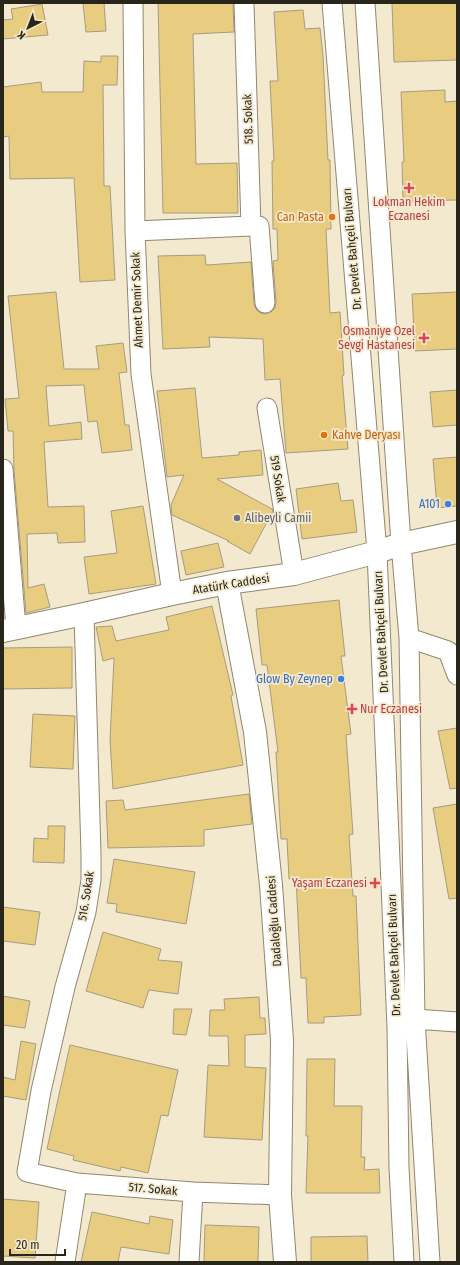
<svg xmlns="http://www.w3.org/2000/svg" width="460" height="1265" font-family="'Fira Sans Condensed',sans-serif">
	<style>
		.building { fill: #e8cc80; stroke: #a59c82 }
		.lines { fill: none; stroke-linecap: round; stroke-linejoin: round }
		.minor-casing { stroke: #90876e; stroke-width: 21 }
		.tertiary-casing { stroke: #90876e; stroke-width: 24 }
		.minor { stroke: #fff; stroke-width: 19 }
		.tertiary { stroke: #fff; stroke-width: 22 }
		.health-dot { fill: #e0444e; stroke: #f3e9ce; stroke-width: 1.5 }
		.food-dot { fill: #e8710a; stroke: #f3e9ce; stroke-width: 1.5 }
		.shop-dot { fill: #3f7fe0; stroke: #f3e9ce; stroke-width: 1.5 }
		.worship-dot { fill: #6b7280; stroke: #f3e9ce; stroke-width: 1.5 }
		.labels { text-anchor: middle; stroke-width: 3.5; stroke-linejoin: round; paint-order: stroke }
		.street-label { font-size: 12px; fill: #28251b; stroke: #f3e9ce }
		.health-label { font-size: 12px; fill: #be3a42; stroke: #f3e9ce; text-anchor: end }
		.food-label { font-size: 12px; fill: #c56008; stroke: #f3e9ce; text-anchor: end }
		.shop-label { font-size: 12px; fill: #366cbe; stroke: #f3e9ce; text-anchor: end }
		.worship-label { font-size: 12px; fill: #5b616d; stroke: #f3e9ce; text-anchor: start }
	</style>
	<rect width="100%" height="100%" fill="#f3e9ce"/>
	<path class="building" d="M83,3H104L106,31L86,32Z
		M158,3H233L234,32L193,34L196,164L237,163L238,213H163Z
		M392,3H457V60L394,62Z
		M42,4L48,35L3,39V20L13,19L11,9Z
		M303,10L305,29L320,28L323,56L328,160H330L331,229H326L330,313L340,312L344,375L342,376L348,449L286,453L280,379L265,380L263,339L209,337L210,347L163,349L158,256L205,255L206,265L251,262L254,304L256,309L260,313L265,314L271,312L275,308L276,302L273,261L278,260L277,229H273L272,161H274L270,81H278L274,12Z
		M101,56H118L117,85H103L104,186H110L115,280L80,282L74,178L10,179L9,136L3,137V87L41,82L42,92H83L84,61L101,62Z
		M445,90V102L457,101V200L403,201L402,162H404L401,92Z
		M56,292L64,369H99L96,346L123,343L127,372L119,373L125,425H129L132,450L102,453L97,421L88,422L84,385L46,386L49,426L81,422L82,439L44,442L48,507L84,506L85,542L58,543L57,533L27,534L28,588L44,584L50,607L26,613L14,470L13,431H8L5,399L19,398L8,296Z
		M457,292V349L415,351L412,294Z
		M195,388L202,458L239,455V452L261,450L263,475L217,479L272,509L273,511L250,554L227,541H229L172,515L171,505L184,475L167,477L157,391Z
		M457,390V425L433,427L430,392Z
		M457,457V506L437,508L433,459Z
		M338,483L341,501L353,500L357,532L302,539L296,489Z
		M143,506L156,584L89,594L84,557L117,553L111,511Z
		M218,543L224,567L186,575L181,551Z
		M339,600L345,656H341L351,734L346,735L353,834L349,835L353,896H356L361,1015L324,1017V1023H308L306,978H301L296,878L289,879L287,839H281L276,752H278L267,665H262L256,609Z
		M212,606L233,695L231,696L243,765L113,789L110,740L114,658L103,661L96,627L112,626L116,641L169,630L166,617Z
		M72,647V688L3,689V648Z
		M33,714L75,716L73,769L30,767Z
		M457,728V788L450,789L438,731Z
		M249,794L252,824L204,830V846L108,848L106,801L123,800L125,810Z
		M457,804V898L449,899L433,808Z
		M48,826H65L64,863L33,862L34,838L48,839Z
		M114,859L195,872L186,924L116,912L117,904L107,903Z
		M3,907L40,912L35,945L3,941Z
		M103,932L161,949L158,960L182,962L178,994L149,990L143,1008L86,991Z
		M3,996L30,1001L25,1028L3,1025Z
		M259,997L260,1018H265L266,1034L245,1035V1067L266,1068L262,1140L204,1137L208,1065L229,1066L228,1036H209L210,1010H225L224,999Z
		M174,1009H192L186,1035L173,1034Z
		M21,1041L36,1044L26,1100L3,1096V1077L15,1080Z
		M70,1045L178,1070L168,1116L161,1115L148,1173L121,1167L120,1171L73,1160L74,1156L47,1149Z
		M307,1059H335L334,1106H362L361,1157H365L364,1170L379,1169L380,1193H306L308,1136H306Z
		M3,1199L39,1202L35,1258L3,1256Z
		M92,1212L149,1224L150,1216L173,1220L169,1254L121,1247L118,1262H81Z
		M205,1225L259,1227L258,1262H204Z
		M367,1236L368,1262H311V1237Z"/>
	<g class="lines">
		<defs>
			<path id="minor" d="M133,3L135,231L141,374L172,594
				M244,3L251,226H259L265,303
				M332,3L377,552L397,1027L399,1168L404,1262
				M365,3L401,544L409,638L415,1019L430,1262
				M135,231L251,226
				M267,408L294,574
				M3,469L16,628
				M84,614L91,854V880L86,912L65,987L41,1091L27,1172L77,1183L193,1192L280,1195
				M409,638L448,651L457,675
				M415,1019L457,1022
				M65,1262L77,1183
				M189,1262L193,1192"/>
			<path id="tertiary" d="M227,583L255,732L271,885L282,1040L280,1195L285,1262
				M3,631L84,614L172,594L227,583L294,574L377,552L401,544L457,532"/>
		</defs>
		<use href="#minor" class="minor-casing"/>
		<use href="#tertiary" class="tertiary-casing"/>
		<use href="#minor" class="minor"/>
		<use href="#tertiary" class="tertiary"/>
	</g>
	<g class="health-dot">
		<path d="M407 182h4v4h4v4h-4v4h-4v-4h-4v-4h4z"/>
		<path d="M422 332h4v4h4v4h-4v4h-4v-4h-4v-4h4z"/>
		<path d="M350 703h4v4h4v4h-4v4h-4v-4h-4v-4h4z"/>
		<path d="M373 877h4v4h4v4h-4v4h-4v-4h-4v-4h4z"/>
	</g>
	<g class="food-dot">
		<circle cx="332" cy="217" r="4"/>
		<circle cx="324" cy="435" r="4"/>
	</g>
	<g class="shop-dot">
		<circle cx="448" cy="504" r="4"/>
		<circle cx="341" cy="679" r="4"/>
	</g>
	<circle class="worship-dot" cx="237" cy="518" r="4"/>
	<g class="labels">
		<g class="street-label">
			<text transform="translate(248 119) rotate(-92)" y="4">518. Sokak</text>
			<text transform="translate(352 249) rotate(-95)" y="4">Dr. Devlet Bahçeli Bulvarı</text>
			<text transform="translate(137 300) rotate(-92)" y="4">Ahmet Demir Sokak</text>
			<text transform="translate(278 479) rotate(81)" y="4">519 Sokak</text>
			<text transform="translate(231 584) rotate(-9)" y="4">Atatürk Caddesi</text>
			<text transform="translate(381 632) rotate(-93)" y="4">Dr. Devlet Bahçeli Bulvarı</text>
			<text transform="translate(86 896) rotate(-81)" y="4">516. Sokak</text>
			<text transform="translate(274 921) rotate(-94)" y="4">Dadaloğlu Caddesi</text>
			<text transform="translate(394 955) rotate(-92)" y="4">Dr. Devlet Bahçeli Bulvarı</text>
			<text transform="translate(153 1189) rotate(5)" y="4">517. Sokak</text>
		</g>
		<g class="health-label">
			<text x="409" y="206" text-anchor="middle">Lokman Hekim<tspan x="409" dy="14">Eczanesi</tspan></text>
			<text x="415" y="335">Osmaniye Ozel<tspan x="415" dy="14">Sevgi Hastanesi</tspan></text>
			<text x="360" y="713" text-anchor="start">Nur Eczanesi</text>
			<text x="367" y="887">Yaşam Eczanesi</text>
		</g>
		<g class="food-label">
			<text x="324" y="221">Can Pasta</text>
			<text x="332" y="439" text-anchor="start">Kahve Deryası</text>
		</g>
		<g class="shop-label">
			<text x="440" y="508">A101</text>
			<text x="333" y="683">Glow By Zeynep</text>
		</g>
		<g class="worship-label">
			<text x="245" y="522">Alibeyli Camii</text>
		</g>
	</g>
	<rect width="460" height="1265" fill="none" stroke="#28251b" stroke-width="8"/>
	<g transform="translate(28 28) rotate(222)" stroke="#f3e9ce" stroke-width="3" paint-order="stroke">
	<path d="M0-3L7 15L0 10L-7 15Z" fill="#28251b"/>
	<text y="-6" font-size="11" font-weight="bold" text-anchor="middle" fill="#28251b">K</text>
	</g>
	<path d="M10 1249v6h55v-6" fill="none" stroke="#28251b" stroke-width="2"/>
	<text x="16" y="1249" font-size="12" fill="#28251b" stroke="#f3e9ce" stroke-width="3" paint-order="stroke">20 m</text>
</svg>
